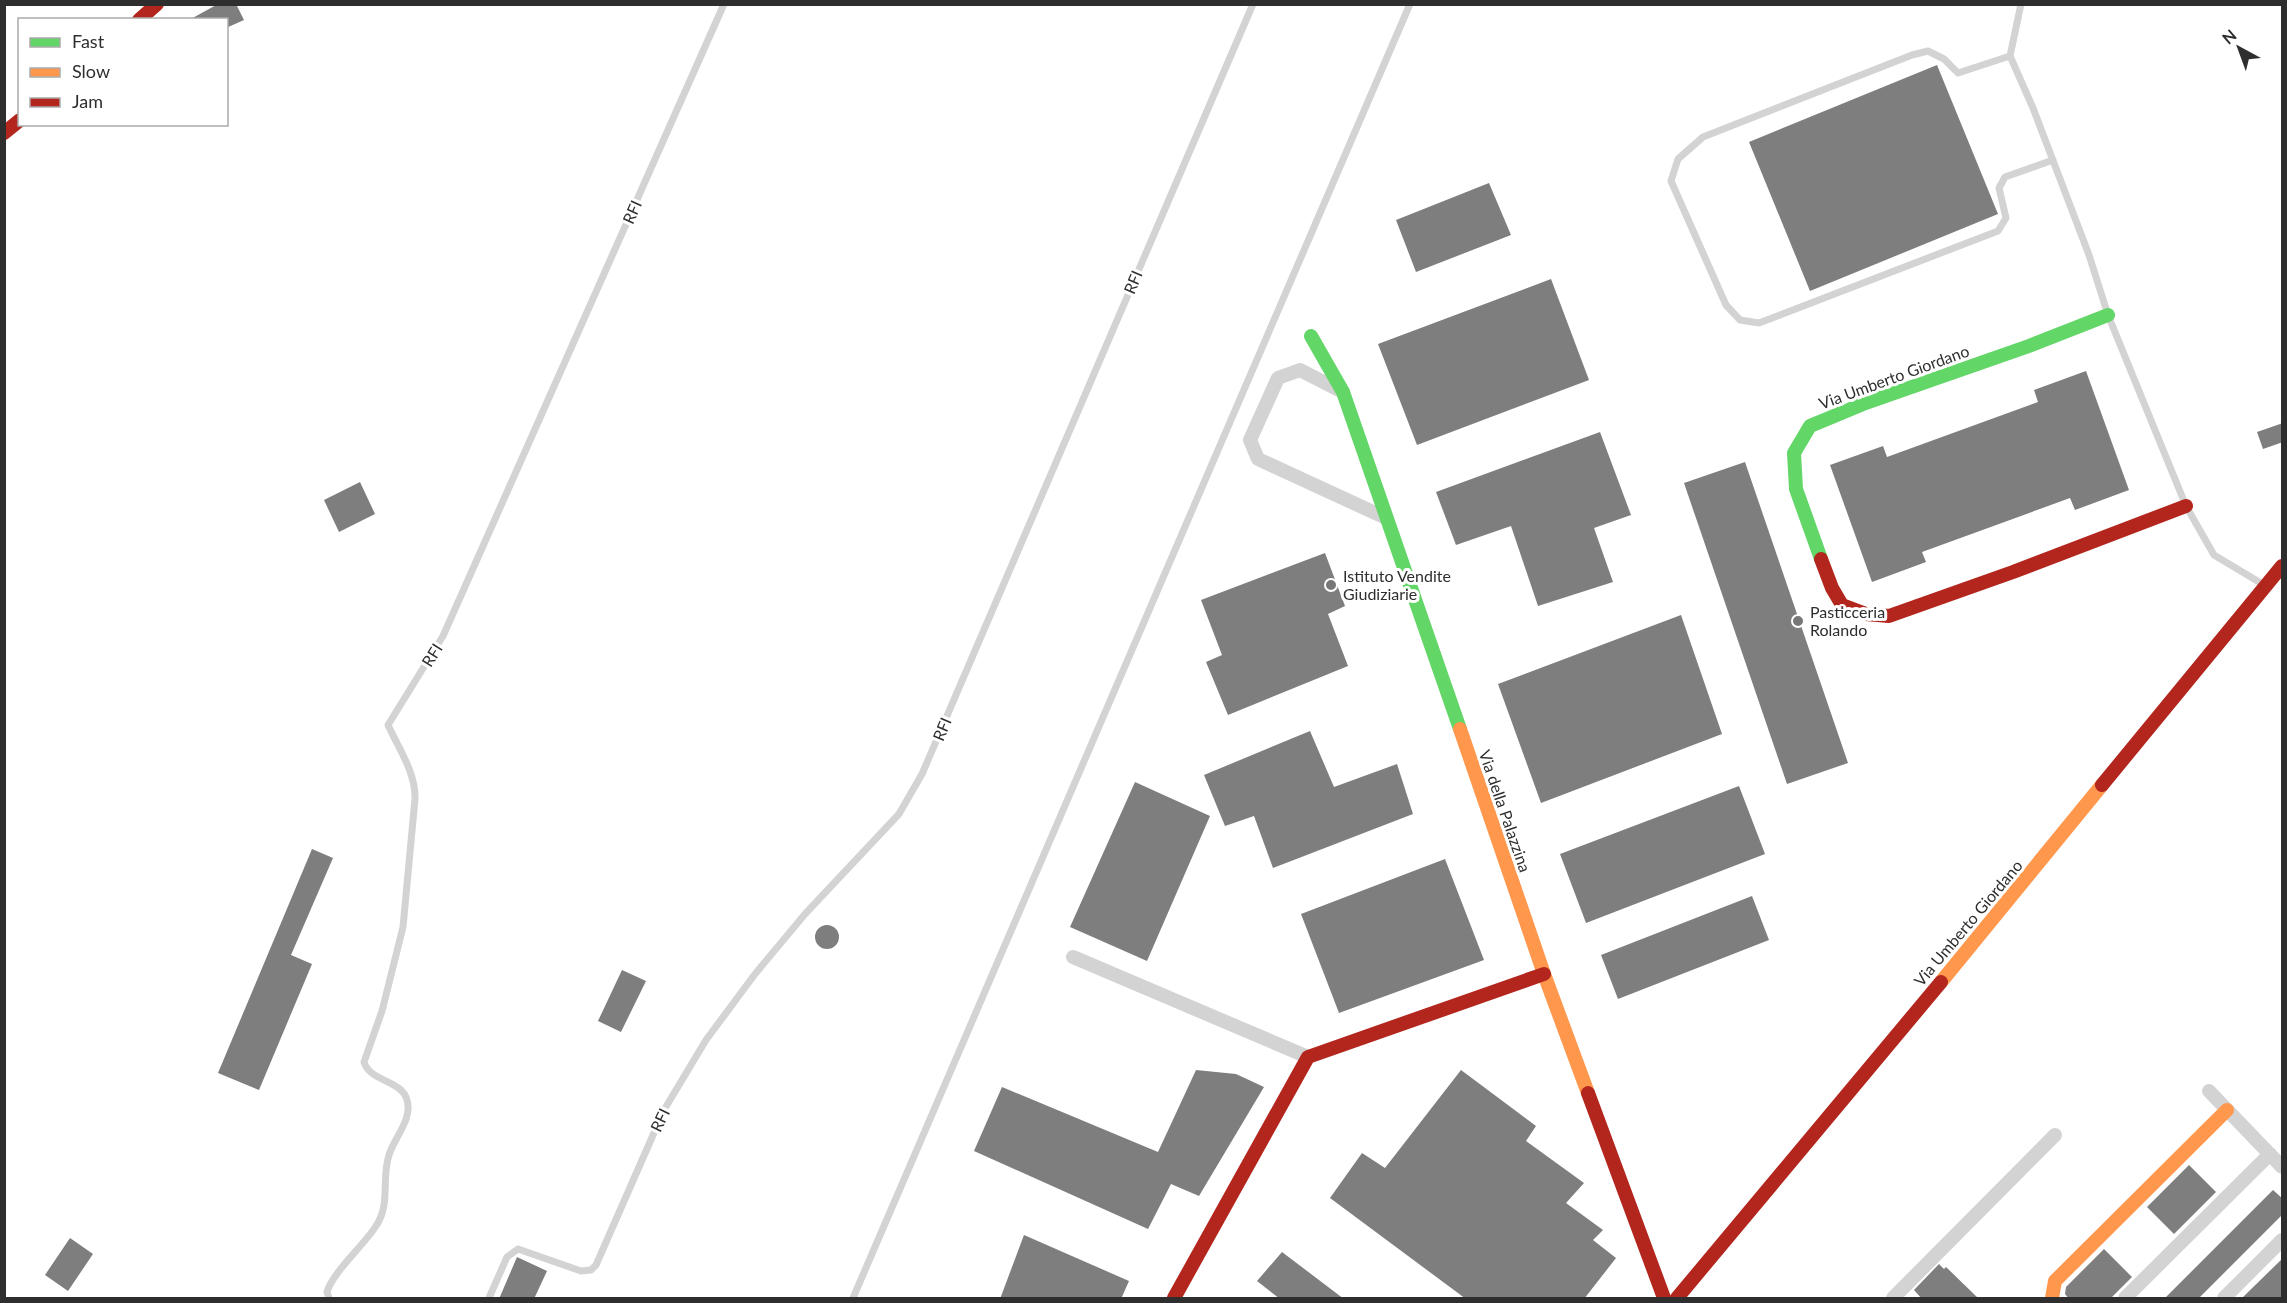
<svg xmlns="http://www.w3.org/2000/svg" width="2287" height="1303" font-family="Lato,sans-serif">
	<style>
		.building { fill: #7e7e7e }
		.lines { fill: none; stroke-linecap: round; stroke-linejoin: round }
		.lane { stroke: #d3d3d3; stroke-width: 7 }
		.street { stroke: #d3d3d3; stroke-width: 14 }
		.fast { stroke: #63d668; stroke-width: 14 }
		.slow { stroke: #ff974d; stroke-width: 14 }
		.jam { stroke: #b3261e; stroke-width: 14 }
		.poi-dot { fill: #777; stroke: #fff; stroke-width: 2 }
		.labels { text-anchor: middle; stroke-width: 6; stroke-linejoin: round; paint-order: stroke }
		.street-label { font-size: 16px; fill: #2e2e2e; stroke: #fff }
		.poi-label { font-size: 16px; fill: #2e2e2e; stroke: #fff; text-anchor: start }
	</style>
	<rect width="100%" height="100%" fill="#fff"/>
	<path class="building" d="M218,4H236L244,20L226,28V20H189Z
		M1937,65L1998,214L1810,291L1749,142Z
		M1489,183L1511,235L1416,272L1396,220Z
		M1551,279L1589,380L1417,445L1378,344Z
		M2086,371L2129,490L2075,510L2070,498L1922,552L1926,562L1872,582L1830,465L1883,446L1887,457L2038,402L2034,390Z
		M2283,423V442L2263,449L2257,432Z
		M1600,432L1631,515L1594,528L1613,582L1538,606L1511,526L1456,545L1436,492Z
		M1745,462L1848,763L1787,784L1684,483Z
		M360,482L375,514L339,532L324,500Z
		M1325,553L1345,606L1328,614L1348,666L1228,715L1206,662L1222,655L1201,600Z
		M1681,615L1722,734L1541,803L1498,684Z
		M1310,731L1334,787L1397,764L1413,814L1273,868L1254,816L1225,826L1204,775Z
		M1135,782L1210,816L1147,961L1070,927Z
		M1739,786L1765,854L1586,923L1560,854Z
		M312,849L333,858L291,955L312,964L259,1090L218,1073Z
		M1445,859L1484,960L1339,1013L1301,914Z
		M1752,896L1769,940L1618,999L1601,955Z
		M815 937a12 12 0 1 1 24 0a12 12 0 1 1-24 0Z
		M622,970L646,981L621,1032L598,1021Z
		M1196,1070L1236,1074L1264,1087L1199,1196L1171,1184L1148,1229L974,1151L1002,1087L1158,1152Z
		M1461,1070L1536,1126L1526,1141L1584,1183L1566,1203L1603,1230L1593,1240L1616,1258L1584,1299H1466L1330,1198L1362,1153L1385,1168Z
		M2189,1165L2216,1192L2174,1234L2147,1207Z
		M2273,1190L2283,1199V1214L2198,1299H2164Z
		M1024,1235L1129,1281L1121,1299H1000Z
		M70,1238L93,1254L68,1291L45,1275Z
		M2104,1249L2132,1277L2110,1299H2069L2065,1294L2066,1287Z
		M1282,1252L1344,1299H1280L1257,1281Z
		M517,1257L547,1271L534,1299H499Z
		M2283,1258V1299H2241Z
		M1939,1264L1944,1269L1946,1267L1979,1299H1922L1914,1290Z"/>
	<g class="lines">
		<path class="lane" d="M2021,4L2010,56L2033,108L2089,255L2108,315L2186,506L2214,555L2264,585
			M2010,56L1958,73L1944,59L1928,51L1912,55L1703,137L1678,159L1671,181L1726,305L1740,320L1759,323L1998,231L2006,218L1999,188L2005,177L2053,160
			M329,1298L327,1292C332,1273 364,1245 376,1226C391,1204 381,1179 389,1155C394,1138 413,1119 407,1100C402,1080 370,1082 364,1062L382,1011L403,927L415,799C416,773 398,747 388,725L443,636L724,4
			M489,1298L507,1257L518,1249L581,1271L591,1270L596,1265L664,1110L706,1040L755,974L805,914L899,814L922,774L1253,4
			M853,1298L1410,4"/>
		<path class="street" d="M1343,392L1300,370L1278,378L1250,440L1258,459L1386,518
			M1073,957L1308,1057
			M2209,1091L2282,1167
			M1893,1298L2055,1135
			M2125,1298L2270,1154
			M2224,1298L2282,1240"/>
		<path class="fast" d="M1311,336L1343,392L1460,729
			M1821,559L1796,489L1794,453L1810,426L1863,404L2029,346L2108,315"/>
		<path class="slow" d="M1460,729L1544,974L1588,1093
			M1941,982L2102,785
			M2052,1298L2055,1281L2227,1110"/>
		<path class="jam" d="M139,20L157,4
			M4,133L20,120
			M1821,559L1832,588L1842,605L1866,614L1889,616L2013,572L2186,506
			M2102,785L2282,566
			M1588,1093L1664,1298
			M1174,1298L1308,1057L1544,974
			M1677,1298L1941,982"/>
	</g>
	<g class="poi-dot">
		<circle cx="1331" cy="585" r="6"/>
		<circle cx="1798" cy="621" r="6"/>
	</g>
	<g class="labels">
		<g class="street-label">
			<text transform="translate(632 212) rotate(-66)" y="6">RFI</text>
			<text transform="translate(1133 282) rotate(-67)" y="6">RFI</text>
			<text transform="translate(1894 377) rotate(-20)" y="6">Via Umberto Giordano</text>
			<text transform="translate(432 655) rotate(-58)" y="6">RFI</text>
			<text transform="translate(942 729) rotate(-67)" y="6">RFI</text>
			<text transform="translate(1505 811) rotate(71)" y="6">Via della Palazzina</text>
			<text transform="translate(1968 923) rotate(-50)" y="6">Via Umberto Giordano</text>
			<text transform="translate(660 1120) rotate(-64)" y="6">RFI</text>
		</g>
		<g class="poi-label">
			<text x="1343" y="582">Istituto Vendite<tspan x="1343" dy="18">Giudiziarie</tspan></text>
			<text x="1810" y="618">Pasticceria<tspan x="1810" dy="18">Rolando</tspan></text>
		</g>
	</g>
	<rect width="2287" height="1303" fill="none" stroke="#2e2e2e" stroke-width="12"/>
	<rect x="18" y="18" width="210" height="108" fill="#ffffff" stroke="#ababab" stroke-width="1.5"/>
	<rect x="30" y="38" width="30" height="9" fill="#63d668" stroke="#ababab" stroke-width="1.5"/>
	<text x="72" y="48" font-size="18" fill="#2e2e2e">Fast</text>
	<rect x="30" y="68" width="30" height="9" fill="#ff974d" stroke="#ababab" stroke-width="1.5"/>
	<text x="72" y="78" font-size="18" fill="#2e2e2e">Slow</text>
	<rect x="30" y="98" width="30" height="9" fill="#b3261e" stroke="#ababab" stroke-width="1.5"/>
	<text x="72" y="108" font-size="18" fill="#2e2e2e">Jam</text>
	<g transform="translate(2239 48) rotate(319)" stroke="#ffffff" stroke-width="4.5" paint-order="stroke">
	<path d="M0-4.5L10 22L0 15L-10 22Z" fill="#2e2e2e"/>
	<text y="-9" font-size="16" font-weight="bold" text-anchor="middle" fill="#2e2e2e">N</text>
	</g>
</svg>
